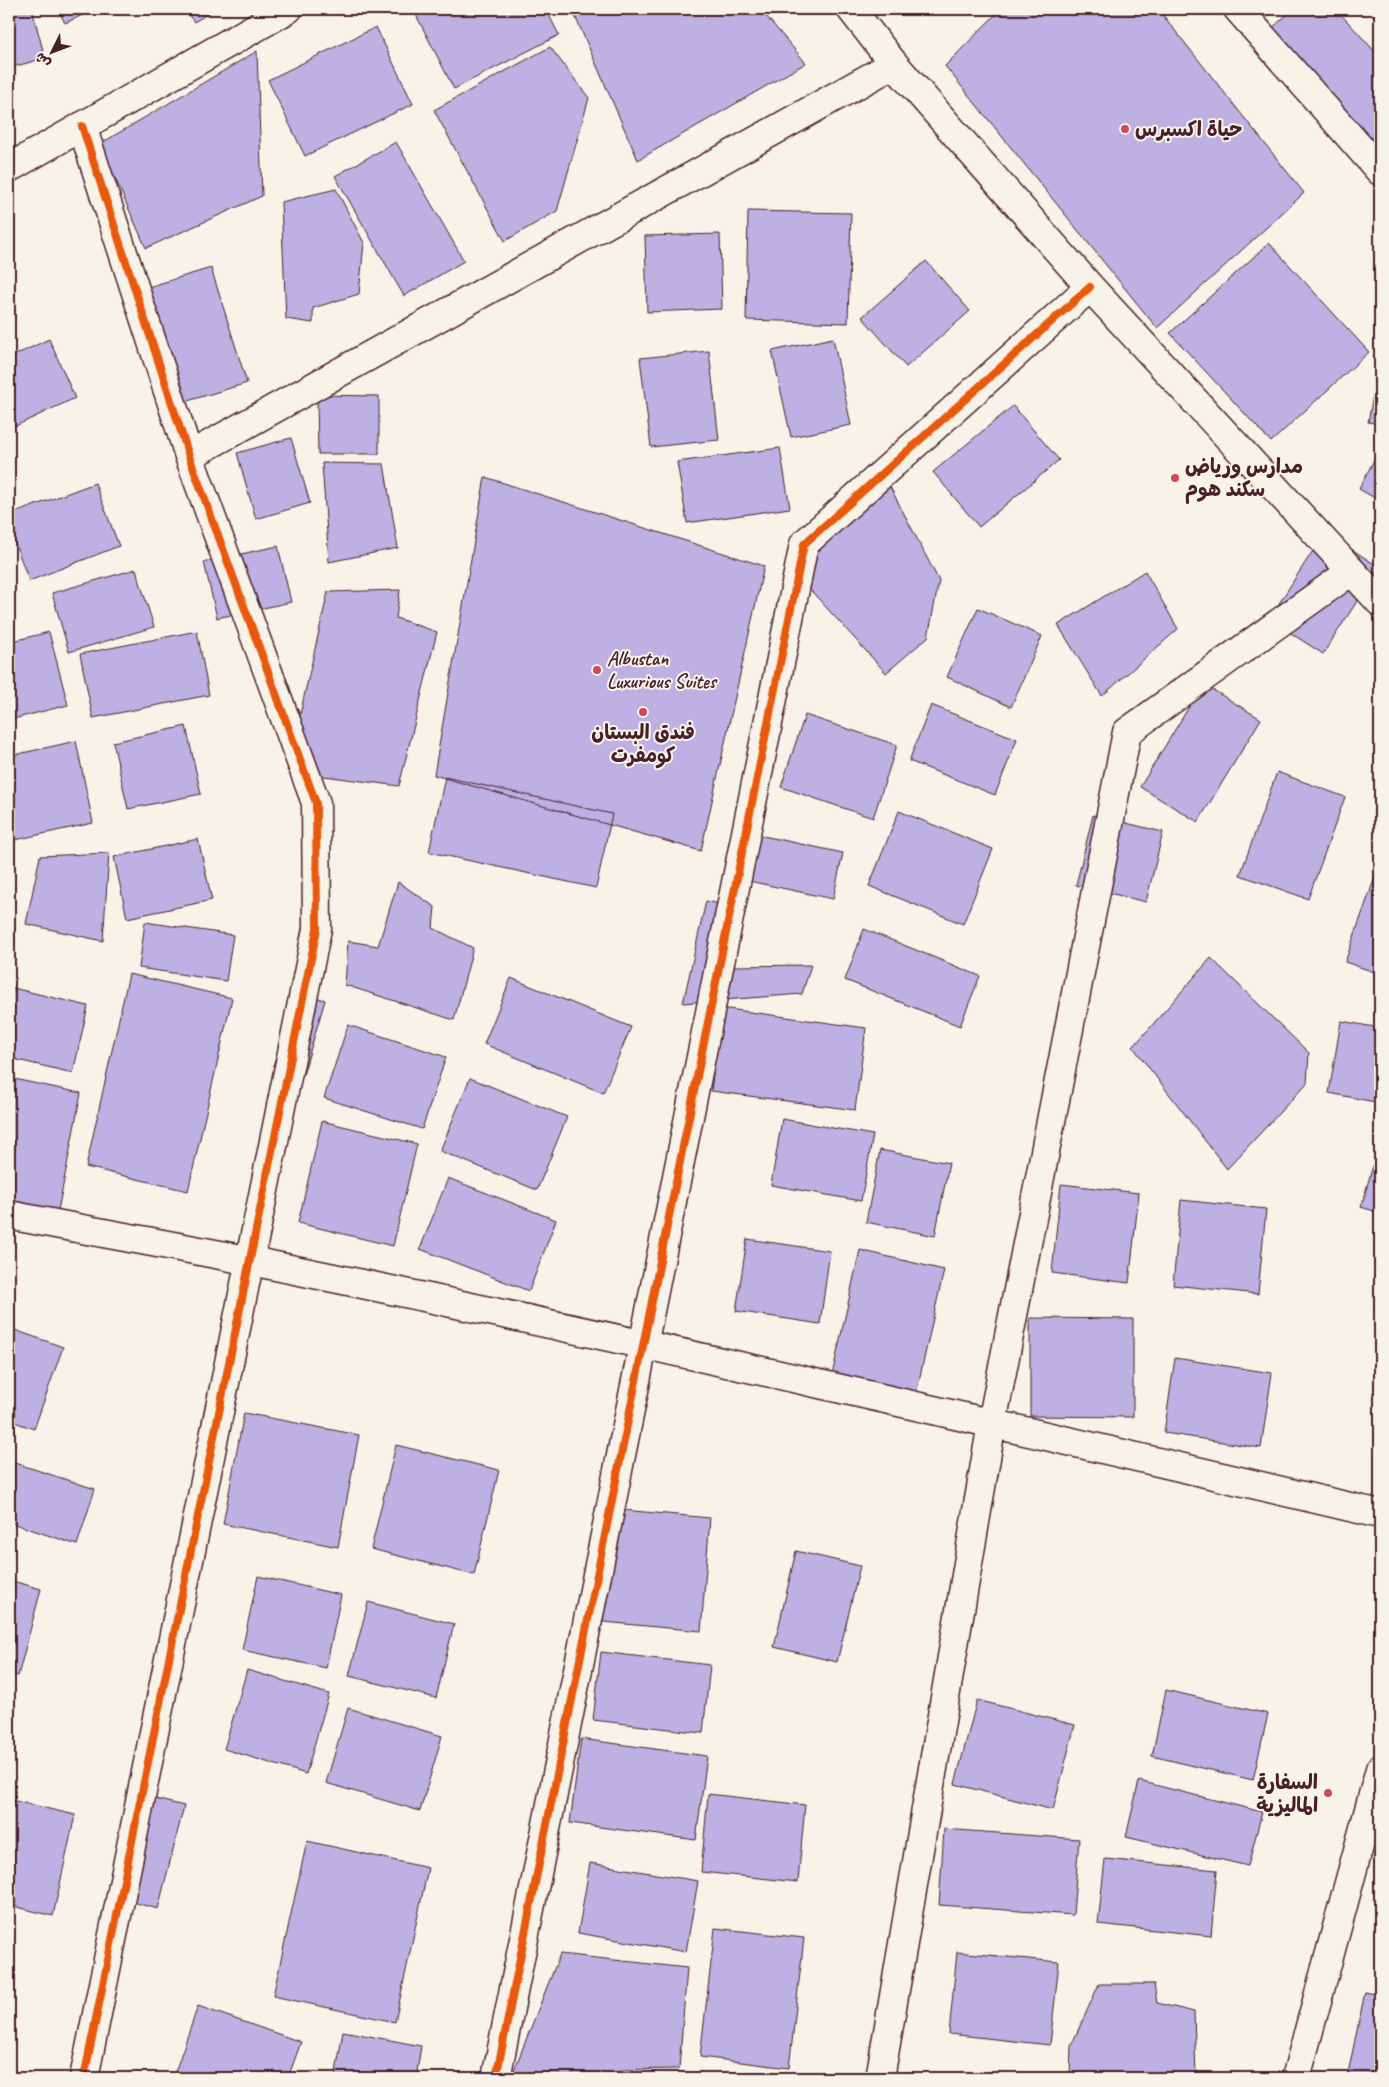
<svg xmlns="http://www.w3.org/2000/svg" width="1389" height="2087" font-family="Caveat,'Playpen Sans Arabic',sans-serif">
	<style>
		.building { fill: #bcb1e2; stroke: #4a1f2b }
		.lines { fill: none; stroke-linecap: round; stroke-linejoin: round }
		.minor-casing { stroke: #4a1f2b; stroke-width: 31 }
		.minor { stroke: #f7f3e8; stroke-width: 28 }
		.cycleway-casing { stroke: #f7f3e8; stroke-width: 11 }
		.cycleway { stroke: #e8590c; stroke-width: 8 }
		.poi-dot { fill: #d1495b; stroke: #f7f3e8; stroke-width: 2 }
		.labels { text-anchor: middle; stroke-width: 4; stroke-linejoin: round; paint-order: stroke }
		.poi-label { font-size: 20px; font-weight: bold; fill: #4a1f2b; stroke: #f7f3e8; text-anchor: start }
	</style>
	<rect width="100%" height="100%" fill="#f7f3e8"/>
	<filter id="ink" filterUnits="userSpaceOnUse"><feTurbulence type="fractalNoise" baseFrequency=".02" numOctaves="2"/><feDisplacementMap in="SourceGraphic" scale="10" xChannelSelector="R" yChannelSelector="G"/><feConvolveMatrix kernelMatrix="1 2 1 2 8 2 1 2 1" color-interpolation-filters="sRGB"/></filter>
	<g filter="url(#ink)">
		<path class="building" d="M9,9H32L45,58L9,68Z
			M58,9H96L65,23Z
			M184,9H216L194,22Z
			M413,9H546L559,35L454,89Z
			M572,9H760L806,63L638,160Z
			M1001,9H1158L1304,193L1157,328L945,66Z
			M1293,9H1336L1380,57V176L1255,44Z
			M376,27L413,104L305,156L268,80Z
			M550,47L589,98L557,211L505,241L434,110Z
			M257,51L262,196L146,248L100,144Z
			M396,142L464,261L404,296L335,176Z
			M336,189L364,243L359,294L313,308V323L286,319L281,202Z
			M748,211L851,213L848,323L746,320Z
			M720,234L722,309L647,312L645,236Z
			M1269,243L1369,352L1271,442L1170,333Z
			M926,261L970,311L906,367L862,317Z
			M211,268L247,383L161,409L125,294Z
			M833,338L851,425L791,437L772,351Z
			M49,339L75,398L9,429V358Z
			M709,351L719,440L651,447L640,358Z
			M1380,360V424L1368,422Z
			M317,395L379,396V454H318Z
			M1013,406L1059,460L979,527L933,472Z
			M291,438L310,503L256,519L237,453Z
			M780,448L790,508L687,523L677,462Z
			M1375,458L1380,461V501L1359,489Z
			M322,463L384,464L398,548L329,562Z
			M485,477L764,566L701,851L434,775Z
			M95,483L119,546L29,581L9,527V515Z
			M889,485L939,581L928,637L886,673L794,572Z
			M1325,532L1379,567L1323,654L1269,619Z
			M278,546L291,602L217,618L204,562Z
			M136,569L154,627L69,652L52,593Z
			M1145,571L1178,629L1102,696L1058,625Z
			M400,590L396,618L437,632L399,786L287,771L328,592Z
			M978,608L1042,636L1011,707L947,677Z
			M197,631L209,695L93,718L80,654Z
			M49,632L68,705L9,720V642Z
			M1203,684L1261,719L1198,822L1140,787Z
			M931,705L1017,739L995,795L909,761Z
			M805,715L897,745L873,818L781,787Z
			M186,726L201,794L128,809L113,742Z
			M76,741L93,823L10,841L9,756Z
			M1277,772L1345,797L1308,899L1240,875Z
			M445,777L612,814L596,888L429,852Z
			M899,811L993,849L963,924L869,886Z
			M1093,815L1163,832L1146,902L1076,885Z
			M754,834L843,853L833,899L744,880Z
			M198,839L212,900L127,918L114,857Z
			M109,853L103,941L26,924L40,856Z
			M1379,866H1380V974L1345,962Z
			M398,882L435,907L433,928L473,948L454,1020L345,985L348,941L378,946Z
			M706,901L743,909L733,966L811,965L802,994L683,1003Z
			M145,922L233,935L226,981L139,968Z
			M864,929L980,976L960,1026L845,980Z
			M1211,958L1309,1053L1307,1083L1227,1169L1133,1047Z
			M129,974L232,998L188,1191L86,1167Z
			M511,978L631,1027L603,1093L484,1044Z
			M9,987L88,1006L73,1073L9,1058Z
			M296,991L325,1000L303,1075L273,1066Z
			M721,1008L866,1028L855,1110L711,1091Z
			M1341,1021L1380,1028V1071L1375,1102L1329,1093Z
			M348,1025L446,1057L422,1129L324,1098Z
			M9,1078L81,1093L58,1211L9,1201Z
			M470,1078L567,1117L537,1190L440,1151Z
			M782,1119L873,1135L861,1201L771,1185Z
			M322,1121L417,1144L393,1246L298,1223Z
			M1380,1141V1213L1361,1207Z
			M880,1150L949,1163L935,1236L866,1222Z
			M448,1178L556,1220L529,1291L420,1249Z
			M1061,1184L1139,1193L1129,1283L1052,1273Z
			M1181,1200L1266,1209L1258,1294L1173,1285Z
			M747,1239L830,1251L820,1324L736,1311Z
			M860,1250L944,1270L916,1394L832,1375Z
			M1030,1318L1133,1319V1417L1030,1416Z
			M9,1328L63,1347L34,1429L9,1420Z
			M1175,1358L1272,1373L1261,1448L1164,1433Z
			M244,1413L359,1435L338,1547L223,1524Z
			M396,1445L499,1470L474,1575L371,1549Z
			M9,1461L95,1489L77,1545L9,1522Z
			M612,1509L710,1518L701,1631L603,1622Z
			M796,1551L860,1566L837,1662L774,1647Z
			M258,1576L341,1595L326,1668L242,1650Z
			M9,1580L41,1589L18,1676L9,1674Z
			M368,1602L454,1624L436,1698L349,1676Z
			M601,1652L710,1665L703,1733L593,1720Z
			M247,1670L329,1694L306,1774L224,1749Z
			M1166,1690L1268,1714L1253,1780L1152,1756Z
			M977,1700L1075,1725L1053,1810L955,1784Z
			M348,1708L442,1736L420,1811L326,1783Z
			M9,1718L15,1720L9,1748Z
			M581,1739L707,1756L696,1840L570,1823Z
			M1139,1781L1262,1812L1248,1866L1126,1837Z
			M708,1794L805,1805L798,1882L701,1872Z
			M151,1798L184,1806L158,1909L125,1900Z
			M11,1800L75,1815L53,1916L9,1905V1809Z
			M944,1829L1079,1839L1073,1915L939,1905Z
			M307,1841L428,1868L395,2022L273,1996Z
			M1105,1859L1217,1870L1211,1936L1098,1924Z
			M590,1863L698,1881L686,1952L578,1933Z
			M715,1928L804,1938L789,2068L700,2057Z
			M957,1952L1059,1962L1050,2045L949,2034Z
			M560,1954L687,1968L679,2069L620,2070L614,2078H535L513,2073Z
			M1099,1984H1154L1157,2003L1194,2012L1196,2078H1070L1071,2046Z
			M1365,1992L1380,1995V2078H1347Z
			M198,2006L301,2042L288,2078H173Z
			M343,2031L421,2046L416,2078H335Z"/>
		<g class="lines">
			<defs>
				<path id="minor" d="M851,9L894,64L1090,287L1380,602
					M1238,9L1380,171
					M82,126L189,456L316,803L317,929L84,2078
					M9,168L288,9
					M189,456L894,64
					M9,1215C90,1231 171,1245 251,1261C629,1338 1005,1426 1380,1514
					M496,2078L804,544L1090,287
					M880,2078L992,1423L1127,732L1350,572
					M1296,2078L1380,1769"/>
			</defs>
			<use href="#minor" class="minor-casing"/>
			<use href="#minor" class="minor"/>
			<defs>
				<path id="cycleway" d="M82,126L189,456L316,803L317,929L84,2078
					M496,2078L804,544L1090,287"/>
			</defs>
			<use href="#cycleway" class="cycleway-casing"/>
			<use href="#cycleway" class="cycleway"/>
		</g>
	</g>
	<g class="poi-dot">
		<circle cx="1125" cy="129" r="5"/>
		<circle cx="1175" cy="478" r="5"/>
		<circle cx="597" cy="670" r="5"/>
		<circle cx="643" cy="712" r="5"/>
		<circle cx="1328" cy="1793" r="5"/>
	</g>
	<g class="labels">
		<g class="poi-label">
			<text x="1135" y="136">حياة اكسبرس</text>
			<text x="1185" y="473">مدارس ورياض<tspan x="1185" dy="23">سكند هوم</tspan></text>
			<text x="607" y="665">Albustan<tspan x="607" dy="23">Luxurious Suites</tspan></text>
			<text x="643" y="739" text-anchor="middle">فندق البستان<tspan x="643" dy="23">كومفرت</tspan></text>
			<text x="1318" y="1789" text-anchor="end">السفارة<tspan x="1318" dy="23">الماليزية</tspan></text>
		</g>
	</g>
	<rect width="1389" height="2087" fill="none" stroke="#f7f3e8" stroke-width="30"/>
	<rect x="15" y="15" width="1359" height="2057" fill="none" stroke="#4a1f2b" stroke-width="2" filter="url(#ink)"/>
	<g transform="translate(52 52) rotate(228)" stroke="#f7f3e8" stroke-width="4" paint-order="stroke">
	<path d="M0-4L9 19L0 12L-9 19Z" fill="#4a1f2b"/>
	<text y="-8" font-size="14" font-weight="bold" text-anchor="middle" fill="#4a1f2b">ش</text>
	</g>
</svg>
